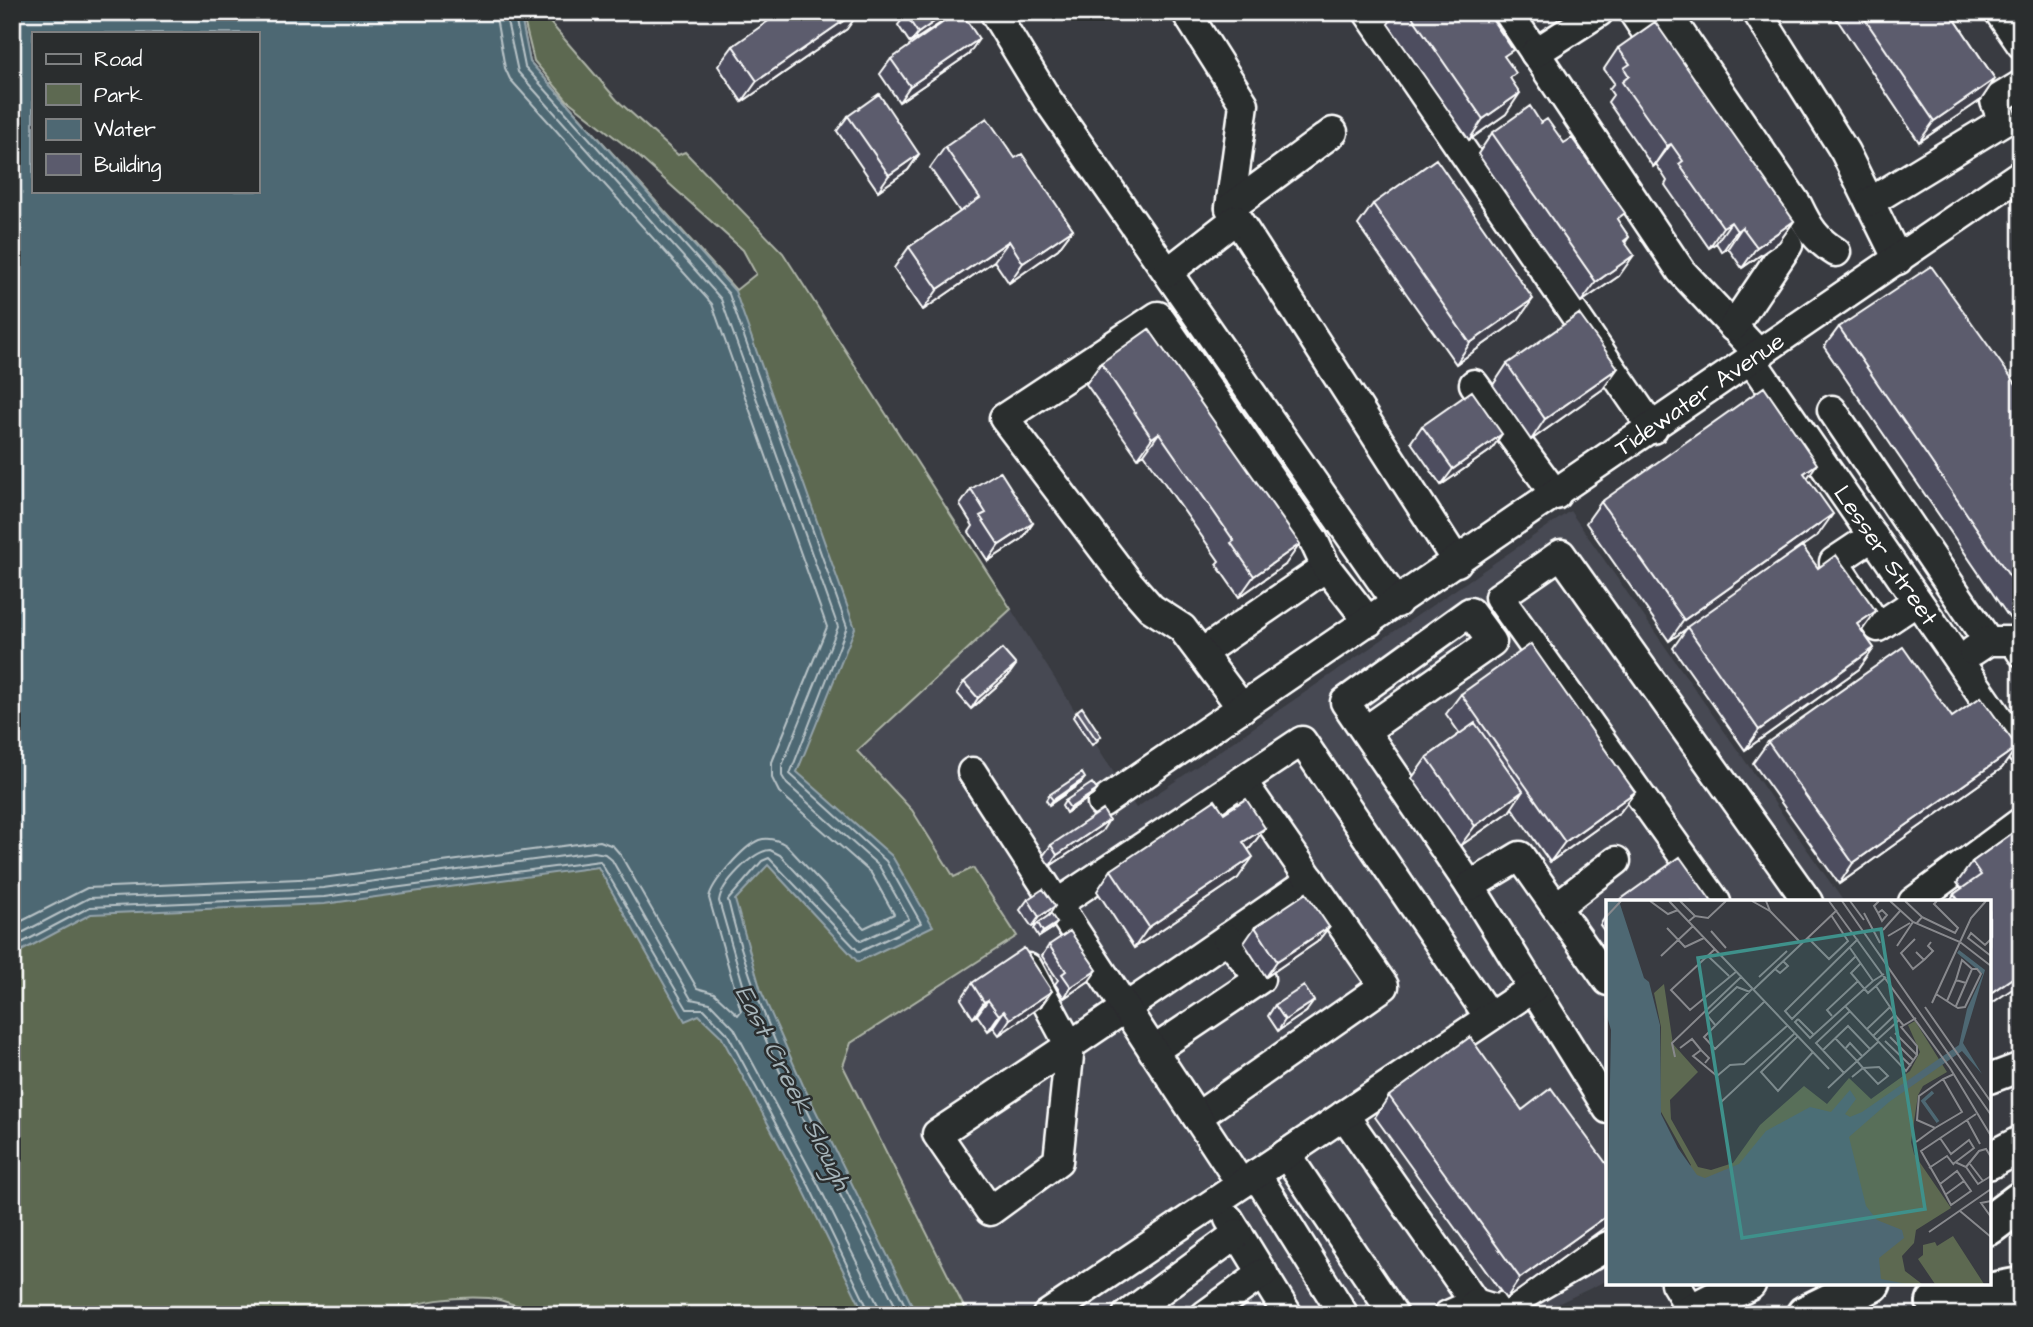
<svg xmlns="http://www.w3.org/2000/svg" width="2033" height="1327" font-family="'Architects Daughter',sans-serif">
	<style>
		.built { fill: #474952 }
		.green { fill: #5d6951; stroke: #aeb4a8; stroke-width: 2; fill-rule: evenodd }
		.water { fill: #4e6873; stroke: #95a4ab; stroke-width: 2; fill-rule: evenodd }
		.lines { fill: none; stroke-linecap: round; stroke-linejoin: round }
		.shore { stroke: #b8c3c7; stroke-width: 2 }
		.minor-casing { stroke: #fff; stroke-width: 33 }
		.major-casing { stroke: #fff; stroke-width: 40 }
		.highway-casing { stroke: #fff; stroke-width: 44 }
		.minor { stroke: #2a2d2e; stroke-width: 28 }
		.major { stroke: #2a2d2e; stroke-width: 35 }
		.highway { stroke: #2a2d2e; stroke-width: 38 }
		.wall { fill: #4e4e5e; stroke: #fff; stroke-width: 2 }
		.shaded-wall { fill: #40404c; stroke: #fff; stroke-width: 2 }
		.building { fill: #5b5b6d; stroke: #fff; stroke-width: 2 }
		.labels { text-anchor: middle; stroke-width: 5; stroke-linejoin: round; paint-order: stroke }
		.street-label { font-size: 24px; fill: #fff; stroke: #2a2d2e }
		.water-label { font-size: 26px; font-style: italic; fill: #a6b4b9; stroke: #2a2d2e }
		.inset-river { fill: none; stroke: #4e6873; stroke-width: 3.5 }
		.inset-road { fill: none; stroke: #88898d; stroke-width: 2 }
		.view { fill: #3f918b; fill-opacity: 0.15; stroke: #3f918b; stroke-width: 3.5 }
		.inset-edge { fill: none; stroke: #fff; stroke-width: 3.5 }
	</style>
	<rect width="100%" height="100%" fill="#393b41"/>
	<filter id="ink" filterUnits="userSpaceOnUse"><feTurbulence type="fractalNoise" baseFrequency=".0143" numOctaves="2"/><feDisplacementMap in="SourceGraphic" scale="14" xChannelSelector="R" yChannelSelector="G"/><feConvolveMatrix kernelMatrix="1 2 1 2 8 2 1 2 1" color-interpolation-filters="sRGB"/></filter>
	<g filter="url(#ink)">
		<path class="built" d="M1570,511L1844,902H1608V1280L1534,1315H968L843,1066L851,1043L1017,936L973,868L954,877L912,810L857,751L1011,609L1136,808Z"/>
		<path class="green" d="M12,12H520L530,62L736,290L756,274L743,250L636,154L567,100L534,61L522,12H545L547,19L617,100L678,155L685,152L783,253L1011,609L857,751L912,810L954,877L973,868L1017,936L851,1043L843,1066L968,1315H542C526,1309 506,1300 489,1298C456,1296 417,1300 387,1315H12ZM33,33H257V191H33Z"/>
		<path class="water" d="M12,12H520L530,62L735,291L855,628L797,772L892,856L933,926L858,962L768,865L735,900L761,991L803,1085L917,1315H865L803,1189L721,1036L699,1015L685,1021L598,867L324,904L91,914L12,956ZM33,33H257V191H33Z"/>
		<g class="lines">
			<path class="shore" d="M505,12L518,72L721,299L838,627L782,766V776L787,784L879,866L909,919L861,941L780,855L770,850C753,851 721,884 719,901L747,998L789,1092L900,1315
				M514,12L525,67L729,294L847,627L790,774L886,861L921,923L859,952L769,858L762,861L728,900C763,1047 843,1180 910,1315
				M12,926L87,888L322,878L600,841L613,846L620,854L697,988L714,993L738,1015L741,1011L709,898C711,883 744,846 759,840C769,837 778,840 786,845L864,928L894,914L871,873L779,792L772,778V762L827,627L712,304L510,79L505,68L495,12
				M12,938L89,898L323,888L594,852L605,854L612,860L691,999L710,1003L734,1028L817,1182L878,1305L880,1315
				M12,948L90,907L324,897L600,861L687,1009H704L727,1033L809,1186L871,1315"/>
			<defs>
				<g id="minor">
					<path d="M994,12L1047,99L1397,603"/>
					<path d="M1186,12L1244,104L1230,208L1457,562"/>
					<path d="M1372,12L1369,14L1653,429"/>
					<path d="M1508,12L1681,271L1760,355"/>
					<path d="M1633,12L1666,62"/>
					<path d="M1666,12L1798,206C1808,227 1816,240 1836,252"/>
					<path d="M1757,12L1845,152L1898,260"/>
					<path d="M1999,12L2021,44"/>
					<path d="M1535,53L1599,12"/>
					<path d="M1870,202L2003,121L1995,101L2021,85"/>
					<path d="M1230,208L1333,132"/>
					<path d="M1168,272L1236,219"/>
					<path d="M1733,327L1788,245L1763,207"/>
					<path id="s1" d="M1752,361L2021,751"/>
					<path d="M1474,384L1556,495"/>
					<path d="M1832,410L1988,641"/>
					<path d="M1873,536L1834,562L1878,627L1917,601"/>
					<path d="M1973,651L1988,641H2014L2021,652"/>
					<path d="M1203,652L1326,567"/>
					<path d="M1242,708L1182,628L1151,608L1129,583L1004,418L1158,316L1314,541L1326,567L1369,622"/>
					<path d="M1365,731L1492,642L1470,612L1345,702L1470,886L1608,1109"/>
					<path d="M972,772L1057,904"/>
					<path id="s2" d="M1102,803L2021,174"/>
					<path d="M1470,886L1520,856L1608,981"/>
					<path d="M1716,902L1499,597L1561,554L1808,902"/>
					<path d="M1913,902L2021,822"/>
					<path d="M1556,907L1616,861"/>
					<path d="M1028,968L1070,1046L1058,1161L990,1211L937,1134C1063,1051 1188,966 1311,880"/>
					<path d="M1153,1051L1260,979L1227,938"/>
					<path d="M1989,1079L2021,1067"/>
					<path d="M1344,1115L1475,1303L1448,1315"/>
					<path d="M1197,1117L1384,986L1242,781"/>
					<path d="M1286,1154L1394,1315"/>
					<path d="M1256,1174L1344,1315"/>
					<path d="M1241,1184L1057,904L1302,741L1489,1017"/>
					<path d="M1229,1219L1288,1315"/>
					<path d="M1675,1283L1692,1311"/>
					<path d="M1475,1303L1498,1310L1608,1246"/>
					<path d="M1047,1315L1533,988"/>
					<path d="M1127,1315L1238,1233"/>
					<path d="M1205,1315L1263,1273"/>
				</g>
				<path id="major" d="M1989,1161L2021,1144
					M1685,1315L1748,1283"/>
				<path id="highway" d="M1989,1225L2021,1201
					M1936,1303L2021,1287
					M1806,1315L1871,1283"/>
			</defs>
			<use href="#minor" class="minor-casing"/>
			<use href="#major" class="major-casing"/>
			<use href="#highway" class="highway-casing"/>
			<use href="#minor" class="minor"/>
			<use href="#major" class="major"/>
			<use href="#highway" class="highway"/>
		</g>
		<path class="wall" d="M1397,12H1487L1511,80L1506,114L1469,140L1388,24Z
			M1832,12H1950L1995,79L1981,100L1919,142Z
			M906,15L945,20L910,43L898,25Z
			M847,29L742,102L718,66L733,46Z
			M1618,48L1794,221L1779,242L1742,268L1728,248L1722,252L1716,243L1709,248L1665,185L1667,181L1656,164L1653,167L1608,102L1613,95L1609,89L1614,83L1604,69Z
			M968,55L899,102L880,74L891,59Z
			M848,116L919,154L908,170L878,191L837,131Z
			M1541,123L1564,143L1629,237L1625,243L1619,276L1581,302L1478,154L1492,133Z
			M945,147L1015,158L1073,229L1058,249L1009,283L994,261L923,310L894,268L909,247L960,212L930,168Z
			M1373,204L1518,320L1456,364L1358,225Z
			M1839,327L2021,391V635L1824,347Z
			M1101,363L1285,565L1239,597L1216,564L1219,561L1144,454L1138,458L1086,384Z
			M1507,364L1603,389L1531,440L1493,385Z
			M1422,426L1491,450L1441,485L1411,442Z
			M1807,478L1818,535L1802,546L1874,648L1859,669L1745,750L1673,648L1687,628L1669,641L1586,523L1601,502Z
			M971,489L1033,523L1022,539L988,561L969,532L973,526L960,505Z
			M1008,676L971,709L957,693L964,682Z
			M1461,694L1635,792L1620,812L1550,862L1512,808L1509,812L1460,846L1412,778L1427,757L1460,734L1446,714Z
			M1077,711L1101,736L1097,741L1092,745L1073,717Z
			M1952,717L2017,747L2002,768L1839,884L1753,763L1768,742Z
			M1081,783L1049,805L1046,800L1049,795Z
			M1097,790L1093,795L1066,813L1062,806L1065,801Z
			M1224,813L1265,828L1250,848L1248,850L1238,878L1134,948L1097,891L1111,870Z
			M2021,827L1989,902H1949L1954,894L1962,889L1957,883L1972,862Z
			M1102,831L1050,866L1043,856L1051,845Z
			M1028,899L1048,917L1032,927L1020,910Z
			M1608,913V936L1600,925Z
			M1038,923L1053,928L1039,937L1034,929Z
			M1255,927H1329L1317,942L1266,977L1244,943Z
			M1049,945L1089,981L1064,998L1055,984L1058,980L1042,956Z
			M972,983L1041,1006L999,1035L993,1027L988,1031L977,1015L973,1018L961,999Z
			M1275,1005L1306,1012L1278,1031L1268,1016Z
			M1389,1096L1522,1110L1608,1166V1225L1506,1299L1375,1117Z"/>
		<path class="shaded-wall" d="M856,12H859L847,29L742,102L757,81Z
			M948,12H950L945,20L910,43L918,33Z
			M979,39L968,55L899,102L910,86Z
			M1995,79L1981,100L1919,142L1934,121Z
			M1520,93L1506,114L1469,140L1483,119Z
			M1671,144L1656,164L1653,167L1667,146Z
			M919,154L908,170L878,191L889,175Z
			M1794,221L1779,242L1742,268L1757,247Z
			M1731,222L1716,243L1709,248L1723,227Z
			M1742,227L1728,248L1722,252L1737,231Z
			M1073,229L1058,249L1009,283L1023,263Z
			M1009,241L994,261L923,310L938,289Z
			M1634,255L1619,276L1581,302L1596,282Z
			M1533,299L1518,320L1456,364L1470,343Z
			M1618,368L1603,389L1531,440L1545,419Z
			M1159,433L1144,454L1138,458L1152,438Z
			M1502,434L1491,450L1441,485L1453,469Z
			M1817,464L1803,484L1804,473Z
			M1833,514L1818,535L1669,641L1684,620Z
			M1033,523L1022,539L988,561L999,545Z
			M1300,544L1285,565L1239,597L1254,576Z
			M1876,611L1861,632L1857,624Z
			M1874,648L1859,669L1745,750L1759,730Z
			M1016,665L1008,676L971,709L978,698Z
			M2017,747L2002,768L1839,884L1853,863Z
			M1085,778L1081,783L1049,805L1053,800Z
			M1097,790L1093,795L1066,813L1070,808Z
			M1523,791L1509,812L1460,846L1475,826Z
			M1635,792L1620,812L1550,862L1565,842Z
			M1109,820L1102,831L1050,866L1057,855Z
			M1265,828L1250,848L1229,863L1243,842Z
			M1253,857L1238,878L1134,948L1149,927Z
			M1055,906L1048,917L1032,927L1039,917Z
			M1057,923L1053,928L1039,937L1043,932Z
			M1329,927L1317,942L1266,977L1277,961Z
			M1097,970L1089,981L1064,998L1071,987Z
			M2021,972V983L1989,1005V994Z
			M1052,991L1041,1006L999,1035L1010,1019Z
			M988,1000L977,1015L973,1018L984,1002Z
			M1314,1001L1306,1012L1278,1031L1285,1020Z
			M1004,1011L993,1027L988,1031L999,1015Z
			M1608,1215V1225L1506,1299L1520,1278Z"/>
		<path class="building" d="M781,12H856L757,81L733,46Z
			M909,12H948L918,33L906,15Z
			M958,12H961L979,39L910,86L891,59Z
			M1409,12H1487L1513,50L1504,56L1516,73L1510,78L1520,93L1483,119Z
			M1860,12H1950L1995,79L1934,121Z
			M1655,22L1794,221L1757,247L1742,227L1737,231L1731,222L1723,227L1679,164L1683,161L1671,144L1667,146L1622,82L1629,76L1624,68L1630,64L1618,48Z
			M879,94L919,154L889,175L848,116Z
			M1530,106L1541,123L1547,119L1564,143L1572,138L1625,213L1617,219L1629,237L1624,241L1634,255L1596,282L1492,133Z
			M987,118L1015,158L1022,154L1073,229L1023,263L1009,241L938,289L909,247L980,198L945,147Z
			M1436,159L1533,299L1470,343L1373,204Z
			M1931,266L2021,391V593L1839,327Z
			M1579,314L1618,368L1545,419L1507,364Z
			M1149,329L1300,544L1254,576L1231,543L1234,541L1159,433L1152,438L1101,363Z
			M1764,387L1817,464L1804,473L1833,514L1684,620L1601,502Z
			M1472,391L1502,434L1453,469L1422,426Z
			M1000,471L1033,523L999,545L980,516L986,513L971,489Z
			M1802,546L1818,568L1836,555L1876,611L1857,624L1874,648L1759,730L1687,627Z
			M1531,644L1635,792L1565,842L1461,694Z
			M1903,647L1952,717L1981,697L2017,747L1853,863L1768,742Z
			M1002,649L1016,665L978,698L964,682Z
			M1082,707L1101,736L1096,739L1077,711Z
			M1475,723L1523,791L1475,826L1427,757Z
			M1082,773L1085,778L1053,800L1049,795Z
			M1092,783L1097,790L1070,808L1065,801Z
			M1246,799L1265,828L1243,842L1253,857L1149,927L1111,870L1215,800L1224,813Z
			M1103,810L1109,820L1057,855L1051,845Z
			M2021,827V972L1989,994V902H1960L1954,894L1981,875L1972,862Z
			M1680,857L1712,902H1617Z
			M1043,889L1055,906L1039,917L1028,899Z
			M1306,893L1329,927L1277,961L1255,927Z
			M1051,914L1057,923L1043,932L1038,923Z
			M1070,931L1097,970L1071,987L1062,974L1066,971L1049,945Z
			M1024,948L1052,991L1010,1019L1004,1011L999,1015L988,1000L984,1002L972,983Z
			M1304,986L1314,1001L1285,1020L1275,1005Z
			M1470,1037L1522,1110L1551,1088L1608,1166V1215L1520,1278L1389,1096Z"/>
	</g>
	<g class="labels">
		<g class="street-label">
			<text dy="8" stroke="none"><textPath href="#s2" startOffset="724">Tidewater Avenue</textPath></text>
			<text dy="8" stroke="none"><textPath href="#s1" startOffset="236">Lesser Street</textPath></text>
		</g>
		<g class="water-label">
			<text transform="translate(794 1087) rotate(63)" y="9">East Creek Slough</text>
		</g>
	</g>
	<g transform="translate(1606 900)">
		<rect width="385" height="385" fill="#393b41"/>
		<path d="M58,84L67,144L92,172L64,200L65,219L92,267L105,270L127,263L154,225L198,186L221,204L243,178L265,199L304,171L314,152L302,125L309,121L341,172L317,186L312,195L305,242L308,254L345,308L310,330L308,343L296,356L299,371L316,384H35L33,306L85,265L54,210L55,127L48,93ZM347,336L378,384H329L312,359L317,355V345L329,342L331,346Z" fill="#5d6951"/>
		<path d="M0,1H13L38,78L43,82L54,125L55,214L72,248L91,275L99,278L133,264L160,231L204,207L225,212L244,190L250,199L239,214L244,217L256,212L353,145L361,109L377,74L351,53L353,50L379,70L357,143L376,174L356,151L283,202L243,237L260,306L271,320L296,330L298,338L273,358L275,379L301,384H0L5,130L0,113Z" fill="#4e6873"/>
		<path class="inset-river" d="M327,192L317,201L332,222"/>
		<path class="inset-road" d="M44,1L62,14L72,10M63,1L223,169M74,1L89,16M146,1L164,11L160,1M223,1L344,168L385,236M236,1L385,215M244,1L258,20M284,1L307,22L354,42L385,66M299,1L316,17M164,11L196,44M258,13L274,43M272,13L276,10L281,15L276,21L272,13L268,6L273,1M0,17L15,1M83,21L89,16L102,18L120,1M310,24L316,17L349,33L352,28L328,4L331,1M61,28L79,47L98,38M277,30L294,11M105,31L120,48M282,36L304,23M202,38L223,59L242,41L225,15M309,39L295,53L307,69L318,60L310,52M385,39L379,45L365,33L362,38L385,56M291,46L307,22M244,48L267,81L278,74M109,49L65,90L84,110L131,71M55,56L87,26M102,56L123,76M250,56L186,119L179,111L252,39M318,60L327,51L322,46L325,42M255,63L245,73L262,93L280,77M169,69L174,73L182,66L177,61M153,77L181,51M350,80L356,60L366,69M270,86L284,107M147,88L98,137L109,149L159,101M148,89L231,10M330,94L347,105L352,108L359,107L375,74L371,69H366L350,106M341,101L350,80L360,83M326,103L365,18L380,1M239,106L300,171L311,155V146L295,127L310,118M319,107L385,202M244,111L210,143L238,173L272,142M226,116L221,110L252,81M192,119L189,122L204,138L267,81M192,119L207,134M110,126L101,115L131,87L144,92M261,129L284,107L289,115M289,133L311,155M192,136L155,172L172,191L207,152M267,136L289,115L298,126M284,137L307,160M229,138L251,161L257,168L272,184L282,176L273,167L257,168L246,177M271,140L293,120M279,141L305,166M74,148L86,139L95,150M239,149L244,143L256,156M217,150L242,126L264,149M69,157L66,143L136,76M99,163L103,158L95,150L87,156L111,176L124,165L138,164L182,125M337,179L356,212L329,228L311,220L313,196L337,179L348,174M222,188L238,173M114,203L189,133M361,220L374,244M334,238L345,254L363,240L368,248L347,264M310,242L329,228M349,262L360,267L372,284L385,276M364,264L377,281M360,267L373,251L380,249L385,257M323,268L341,256L348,265M334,284L345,305L365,291L351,271L334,284L315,251L370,214M339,295L358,281M385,301L375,303L385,317M354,311L385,337M323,332L385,289"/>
		<path class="view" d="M275,29L319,309L136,338L92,58Z"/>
		<rect width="385" height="385" class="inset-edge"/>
	</g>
	<rect width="2033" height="1327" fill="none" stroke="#2a2d2e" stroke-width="42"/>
	<rect x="21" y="21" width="1991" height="1285" fill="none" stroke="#fff" stroke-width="2.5" filter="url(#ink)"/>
	<rect x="32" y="32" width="228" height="161" fill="#2a2d2e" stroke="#7f8182" stroke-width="2"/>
	<rect x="46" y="54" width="35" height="10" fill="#2a2d2e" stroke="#7f8182" stroke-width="2"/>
	<text x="94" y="66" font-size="21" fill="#ffffff">Road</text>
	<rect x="46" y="84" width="35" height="21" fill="#5d6951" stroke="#7f8182" stroke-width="2"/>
	<text x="94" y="102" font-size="21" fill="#ffffff">Park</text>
	<rect x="46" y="119" width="35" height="21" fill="#4e6873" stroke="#7f8182" stroke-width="2"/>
	<text x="94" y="136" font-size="21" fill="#ffffff">Water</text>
	<rect x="46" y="154" width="35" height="21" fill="#5b5b6d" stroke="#7f8182" stroke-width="2"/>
	<text x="94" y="172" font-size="21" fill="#ffffff">Building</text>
</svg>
